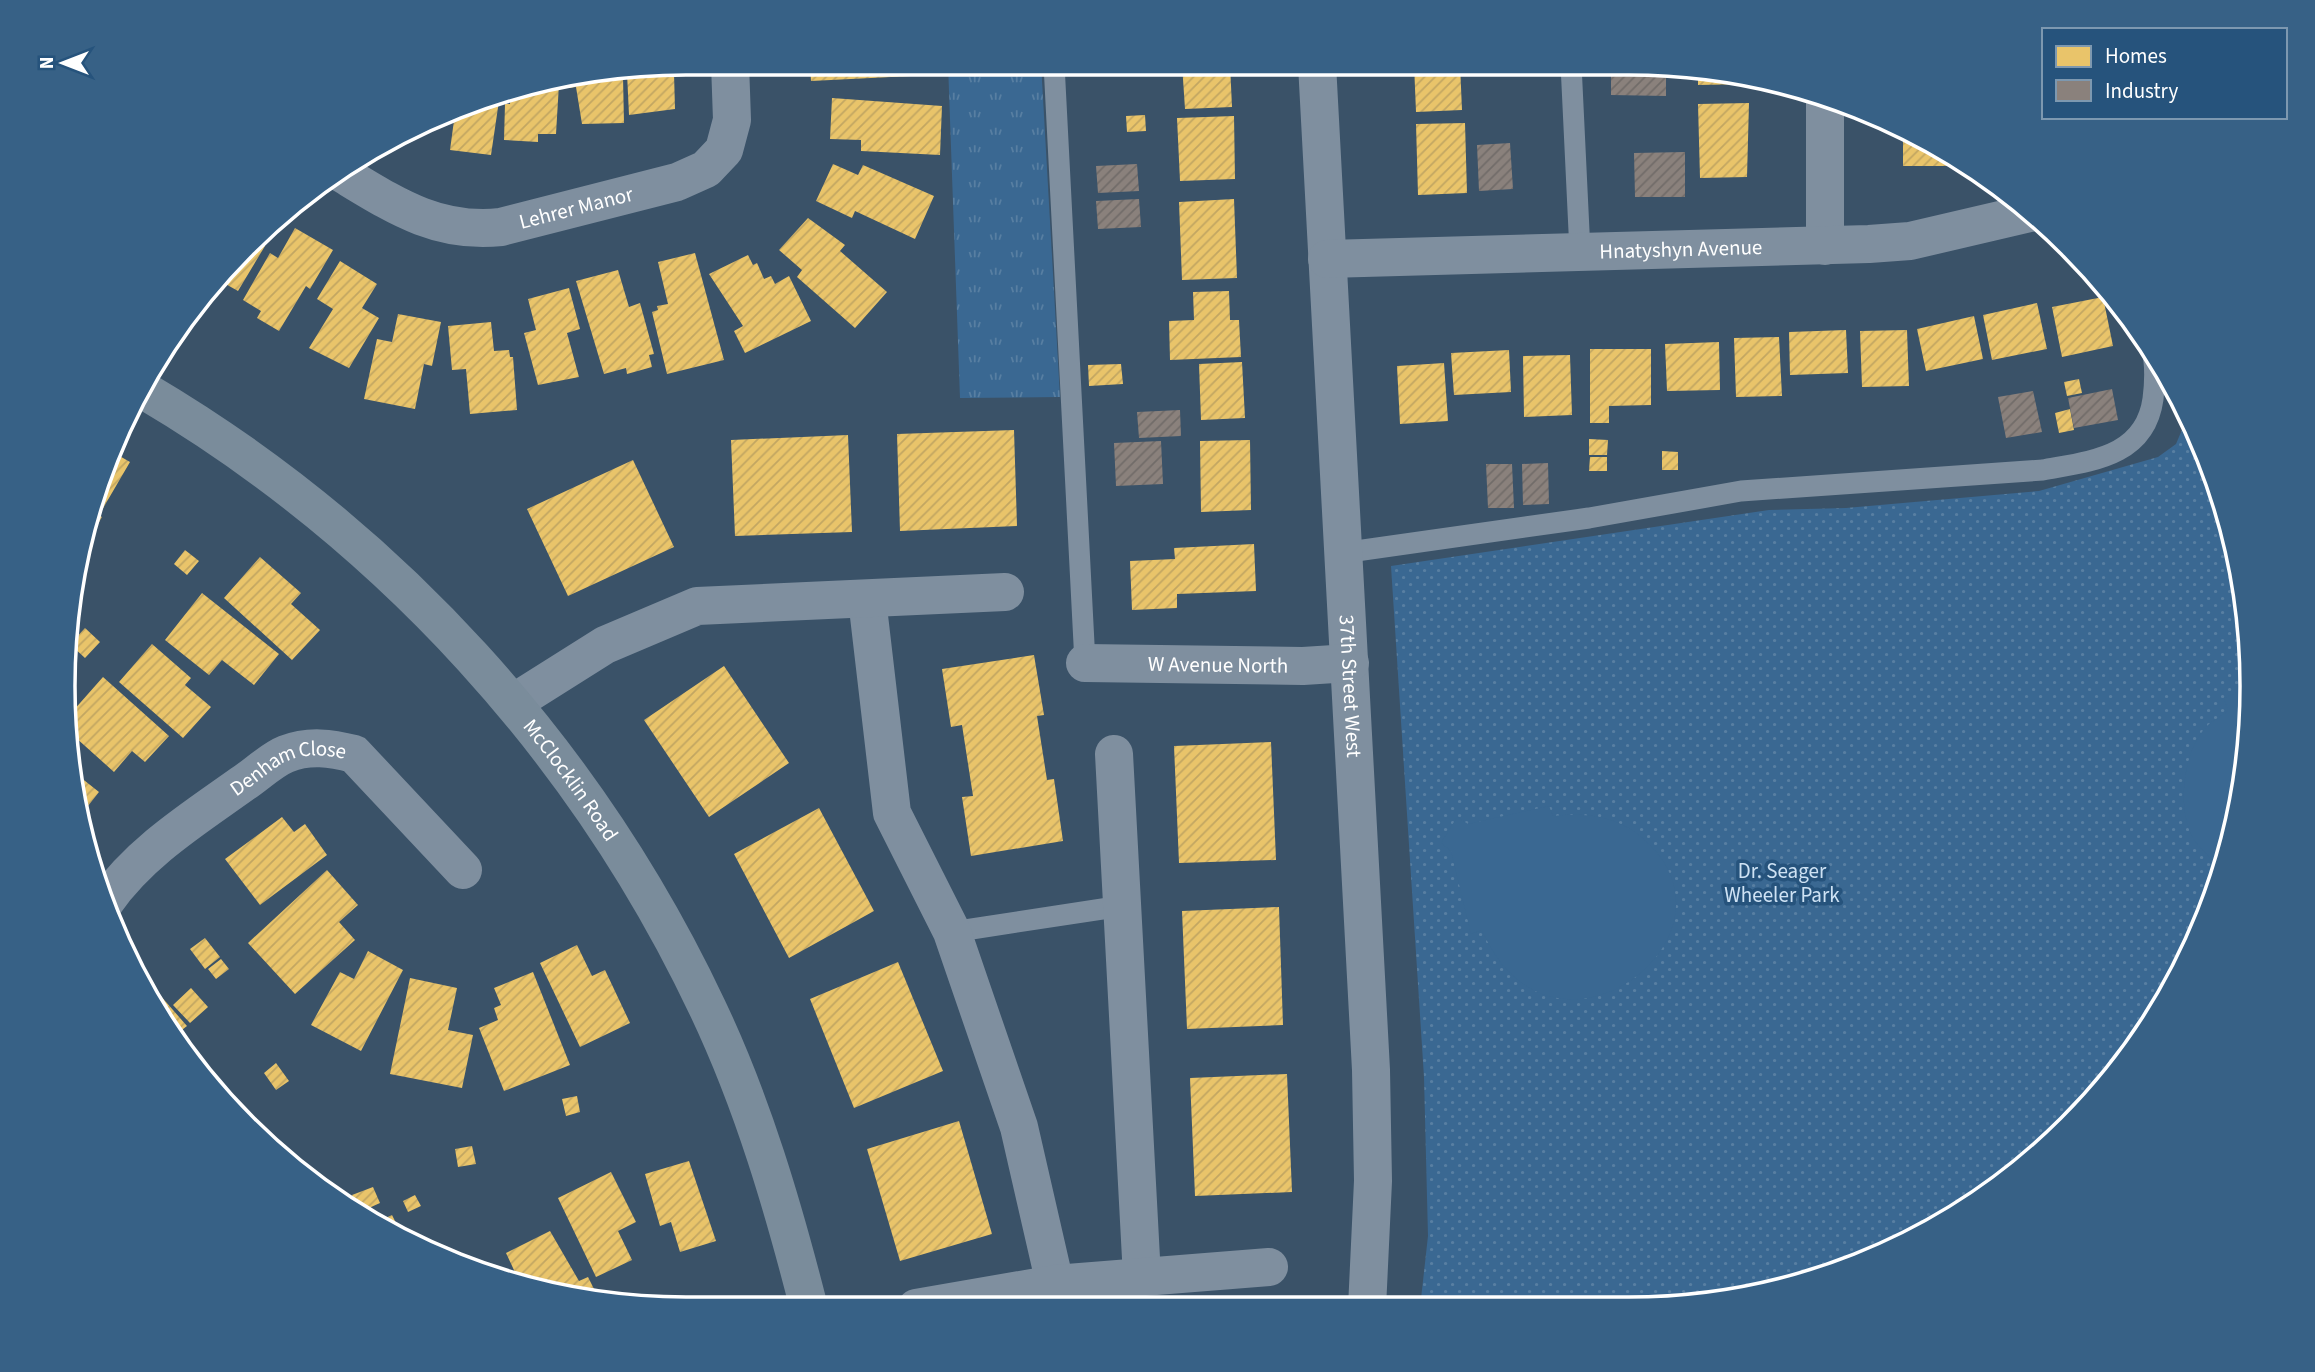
<svg xmlns="http://www.w3.org/2000/svg" width="2315" height="1372" font-family="'Source Sans 3',sans-serif">
	<style>
		.grass { fill: url(#grass-tufts) }
		.park { fill: url(#park-dots) }
		.pitch { fill: #3a6892 }
		.homes { fill: url(#homes-hatch) }
		.industry { fill: url(#industry-hatch) }
		.lines { fill: none; stroke-linecap: round; stroke-linejoin: round }
		.lane { stroke: #7f8f9f; stroke-width: 21 }
		.street { stroke: #7f8f9f; stroke-width: 38 }
		.secondary { stroke: #7a8c9b; stroke-width: 38 }
		.labels { text-anchor: middle; stroke-width: 7; stroke-linejoin: round; paint-order: stroke }
		.street-label { font-size: 21px; fill: #fff; stroke: #26537c }
		.park-label { font-size: 21px; fill: #cee2f4; stroke: #26537c }
		.rim { fill: none; stroke: #fff; stroke-width: 3.5 }
	</style>
	<defs>
		<pattern id="grass-tufts" width="24" height="20" patternUnits="userSpaceOnUse" patternTransform="scale(1.75)"><rect width="24" height="20" fill="#3a6892"/><path d="M3 7l-1-3M5 7V3M7 7l1-3M15 17l-1-3M17 17v-4M19 17l1-3" fill="none" stroke="#587fa2"/></pattern>
		<pattern id="park-dots" width="8" height="8" patternUnits="userSpaceOnUse" patternTransform="scale(1.75)"><rect width="8" height="8" fill="#3a6892"/><path d="M2 2h.1M6 6h.1" fill="none" stroke="#587fa2" stroke-width="1.8" stroke-linecap="round"/></pattern>
		<pattern id="homes-hatch" width="6" height="6" patternUnits="userSpaceOnUse" patternTransform="scale(1.75)"><rect width="6" height="6" fill="#e9c46a"/><path d="M-1 1l2-2M0 6l6-6M5 7l2-2" fill="none" stroke="#c2a662"/></pattern>
		<pattern id="industry-hatch" width="6" height="6" patternUnits="userSpaceOnUse" patternTransform="scale(1.75)"><rect width="6" height="6" fill="#8a817c"/><path d="M-1 1l2-2M0 6l6-6M5 7l2-2" fill="none" stroke="#716c69"/></pattern>
	</defs>
	<rect width="100%" height="100%" fill="#3a5268"/>
	<path class="grass" d="M948,63H1041L1060,397L960,398Z"/>
	<path class="park" d="M2179,399L2204,447L2240,564L2252,686L2240,807L2205,924L2147,1032L2069,1127L1941,1225L1829,1276L1670,1308H1420L1428,1236L1424,1077L1391,566L1769,510L1846,508L2039,491L2158,457L2176,444L2184,425Z"/>
	<path class="pitch" d="M2252,686L2240,807L2222,867C2211,858 2199,849 2192,836C2177,807 2183,752 2206,727C2212,721 2221,716 2228,711L2224,698Z
		M1549,806L1553,816C1591,812 1623,817 1651,846C1745,943 1549,1086 1482,930L1471,934L1451,851L1441,843L1457,817L1468,824Z"/>
	<path class="homes" d="M690,63V66L679,67V73H674L675,109L629,115L627,73Z
		M810,63H930L931,75L811,81Z
		M1182,64H1230L1232,107L1185,109Z
		M1414,64H1460L1462,110L1416,112Z
		M1698,70L1749,80L1750,84L1698,85Z
		M614,75L623,77L624,123L582,124L576,87L569,88L568,82Z
		M559,84L556,134H538V142L504,140L505,104H510L511,92Z
		M500,94L491,155L450,150L455,113L486,96Z
		M832,98L942,106L940,155L861,151V140L830,139Z
		M1749,103L1747,177L1700,178L1698,104Z
		M1145,115L1146,131L1127,132L1126,116Z
		M1234,116L1235,179L1180,181L1177,118Z
		M1465,123L1467,193L1418,195L1416,124Z
		M1903,133L1949,155L1948,166H1903Z
		M833,164L858,175L863,165L934,196L915,239L855,211L852,218L816,201Z
		M1234,199L1237,278L1182,280L1179,202Z
		M808,218L845,245L840,251L887,292L855,328L797,277L802,270L779,250Z
		M295,228L333,250L310,289L306,286L279,331L257,318L261,311L243,300L270,253L278,258Z
		M259,243L265,246L238,291L222,282Z
		M695,253L724,360L667,374L652,312L658,310L657,306L668,304L658,262Z
		M748,255L753,265L757,263L764,279L771,276L775,284L789,276L811,321L745,353L734,331L743,326L709,274Z
		M340,261L377,284L362,308L379,318L349,368L309,348L333,309L317,299Z
		M618,270L629,307L640,303L654,354L649,355L652,367L627,374L626,368L604,374L576,281Z
		M569,288L580,329L567,333L579,377L538,385L524,333L536,330L528,299Z
		M1229,291L1230,320H1239L1241,357L1170,360L1169,321L1194,320L1193,292Z
		M2103,297L2113,346L2062,357L2052,307Z
		M2037,303L2047,349L1992,360L1983,315Z
		M398,314L441,322L432,366L424,364L415,409L364,399L377,339L392,342Z
		M1974,316L1983,359L1926,371L1917,329Z
		M491,322L494,351L509,350L510,357H513L517,410L470,414L466,369L452,370L448,326Z
		M1846,330L1848,373L1790,375L1789,332Z
		M1907,330L1909,386L1862,387L1860,331Z
		M1779,337L1782,396L1736,397L1734,338Z
		M1719,342L1720,390L1667,391L1665,344Z
		M1590,349H1651V405L1609,406V423H1590Z
		M1509,350L1511,392L1454,395L1451,353Z
		M1570,355L1572,415L1524,417L1523,356Z
		M1242,362L1245,418L1201,420L1199,364Z
		M1444,363L1448,421L1400,424L1397,366Z
		M1121,364L1123,384L1089,386L1088,365Z
		M2079,379L2082,393L2067,396L2064,382Z
		M2070,409L2074,430L2059,433L2055,413Z
		M1014,430L1017,526L900,531L897,434Z
		M848,435L852,532L735,536L731,440Z
		M1589,439L1608,440L1607,455H1589Z
		M1250,440L1251,510L1201,512L1200,441Z
		M1662,451L1678,452V470H1662Z
		M116,454L130,462L102,510L93,505Z
		M1590,457H1607V471H1589Z
		M633,460L674,547L568,596L527,509Z
		M91,510L102,517L82,551L84,524Z
		M1254,544L1256,591L1177,594V608L1132,610L1130,561L1175,559L1174,548Z
		M185,550L199,561L187,575L174,564Z
		M260,557L301,593L291,604L320,630L292,660L224,598Z
		M202,593L279,654L254,685L222,660L209,675L165,640Z
		M85,628L100,642L85,658L72,646L73,641Z
		M152,644L191,678L185,685L211,707L183,738L119,682Z
		M1034,655L1044,715L1037,716L1047,780L1054,779L1063,841L971,856L962,797L973,796L962,725L951,727L942,669Z
		M724,666L789,763L709,817L644,720Z
		M103,677L169,736L145,762L132,751L114,772L65,728V720Z
		M1271,742L1276,860L1179,863L1174,746Z
		M75,773L99,792L84,811Z
		M819,808L874,911L789,958L734,854Z
		M282,817L294,832L305,824L327,855L260,905L225,859Z
		M327,870L358,905L339,922L355,940L295,994L248,943Z
		M1279,907L1283,1025L1187,1029L1182,911Z
		M205,938L220,957L205,969L190,949Z
		M577,945L592,976L605,970L630,1023L580,1047L540,963Z
		M368,951L403,970L361,1051L311,1025L340,972L354,979Z
		M221,959L229,969L216,979L208,969Z
		M898,962L943,1071L854,1108L810,999Z
		M533,972L570,1065L504,1091L479,1028L498,1020L494,1008L501,1005L494,988Z
		M145,978L187,1026L178,1033L144,979Z
		M410,978L457,988L448,1030L473,1035L462,1088L390,1074Z
		M191,988L208,1007L190,1023L173,1005Z
		M193,1050L224,1095L220,1098L190,1052Z
		M276,1063L289,1081L276,1090L264,1073Z
		M1287,1074L1292,1192L1195,1196L1190,1078Z
		M577,1096L580,1112L566,1116L562,1099Z
		M238,1101L257,1130V1131L229,1107Z
		M959,1121L992,1234L900,1261L867,1149Z
		M472,1146L476,1164L458,1167L455,1149Z
		M689,1161L716,1241L680,1252L671,1222L660,1226L645,1174Z
		M611,1172L636,1222L618,1231L632,1260L596,1277L558,1198Z
		M373,1187L380,1203L360,1212L352,1195Z
		M415,1195L421,1206L408,1212L403,1201Z
		M392,1215L399,1229L394,1231L377,1222Z
		M550,1231L579,1281L588,1277L596,1293L589,1296L520,1283L506,1253Z"/>
	<path class="industry" d="M1611,64H1666V96L1611,95Z
		M1510,143L1513,189L1479,191L1477,145Z
		M1685,152V197H1635L1634,153Z
		M1137,164L1139,191L1098,193L1096,166Z
		M1139,199L1141,227L1098,229L1096,201Z
		M2112,389L2118,420L2074,428L2068,398Z
		M2033,391L2042,432L2006,438L1998,397Z
		M1180,410L1181,436L1139,438L1137,412Z
		M1161,441L1163,484L1116,486L1114,443Z
		M1548,463L1549,504L1523,505L1522,464Z
		M1486,464H1512L1514,508H1488Z"/>
	<g class="lines">
		<path class="lane" d="M1054,64L1085,663
			M1571,64L1580,252
			M1342,553L1589,518L1741,491L2043,470C2091,461 2145,457 2153,399C2155,383 2156,366 2152,350
			M952,932L1122,906"/>
		<g class="street">
			<path id="s1" d="M1317,64L1371,1070L1373,1181L1367,1308"/>
			<path id="s2" d="M341,173C394,205 437,234 501,227L677,182L706,169L724,150L732,120L730,63"/>
			<path d="M1825,246V95"/>
			<path id="s3" d="M1327,259L1869,244L1910,241L2030,213"/>
			<path d="M867,599L892,813L952,932L1019,1127L1055,1284"/>
			<path id="s4" d="M1085,663L1303,666L1350,663"/>
			<path d="M513,703L605,645L697,606L1005,592"/>
			<path d="M1114,754L1142,1277"/>
			<path id="s5" d="M105,902C140,852 193,819 242,784C256,775 271,760 286,754C309,745 331,748 354,754L463,870"/>
			<path d="M916,1308L1055,1284L1269,1267"/>
		</g>
		<path class="secondary" id="s6" d="M145,391C389,535 587,752 708,1009C753,1104 783,1206 809,1308"/>
	</g>
	<g class="labels">
		<g class="street-label">
			<text dy="7" stroke="none"><textPath href="#s2" startOffset="250">Lehrer Manor</textPath></text>
			<text dy="7" stroke="none"><textPath href="#s3" startOffset="354">Hnatyshyn Avenue</textPath></text>
			<text dy="7" stroke="none"><textPath href="#s4" startOffset="133">W Avenue North</textPath></text>
			<text dy="7" stroke="none"><textPath href="#s1" startOffset="623">37th Street West</textPath></text>
			<text dy="7" stroke="none"><textPath href="#s5" startOffset="233">Denham Close</textPath></text>
			<text dy="7" stroke="none"><textPath href="#s6" startOffset="581">McClocklin Road</textPath></text>
		</g>
		<g class="park-label">
			<text x="1782" y="878">Dr. Seager<tspan x="1782" dy="24">Wheeler Park</tspan></text>
		</g>
	</g>
	<path d="M0 0H2315V1372H0ZM686 75H1629A611 611 0 0 1 2240 686V686A611 611 0 0 1 1629 1297H686A611 611 0 0 1 75 686V686A611 611 0 0 1 686 75Z" fill="#376186" fill-rule="evenodd"/>
	<path class="rim" d="M686 75H1629A611 611 0 0 1 2240 686V686A611 611 0 0 1 1629 1297H686A611 611 0 0 1 75 686V686A611 611 0 0 1 686 75Z"/>
	<rect x="2042" y="28" width="245" height="91" fill="#26537c" stroke="#7d98b0" stroke-width="2"/>
	<rect x="2056" y="46" width="35" height="21" fill="#e9c46a" stroke="#7d98b0" stroke-width="2"/>
	<text x="2105" y="63" font-size="21" fill="#ffffff">Homes</text>
	<rect x="2056" y="80" width="35" height="21" fill="#8a817c" stroke="#7d98b0" stroke-width="2"/>
	<text x="2105" y="98" font-size="21" fill="#ffffff">Industry</text>
	<g transform="translate(63 63) rotate(270)" stroke="#26537c" stroke-width="5" paint-order="stroke">
	<path d="M0-5L12 26L0 18L-12 26Z" fill="#ffffff"/>
	<text y="-10" font-size="19" font-weight="bold" text-anchor="middle" fill="#ffffff">N</text>
	</g>
</svg>
